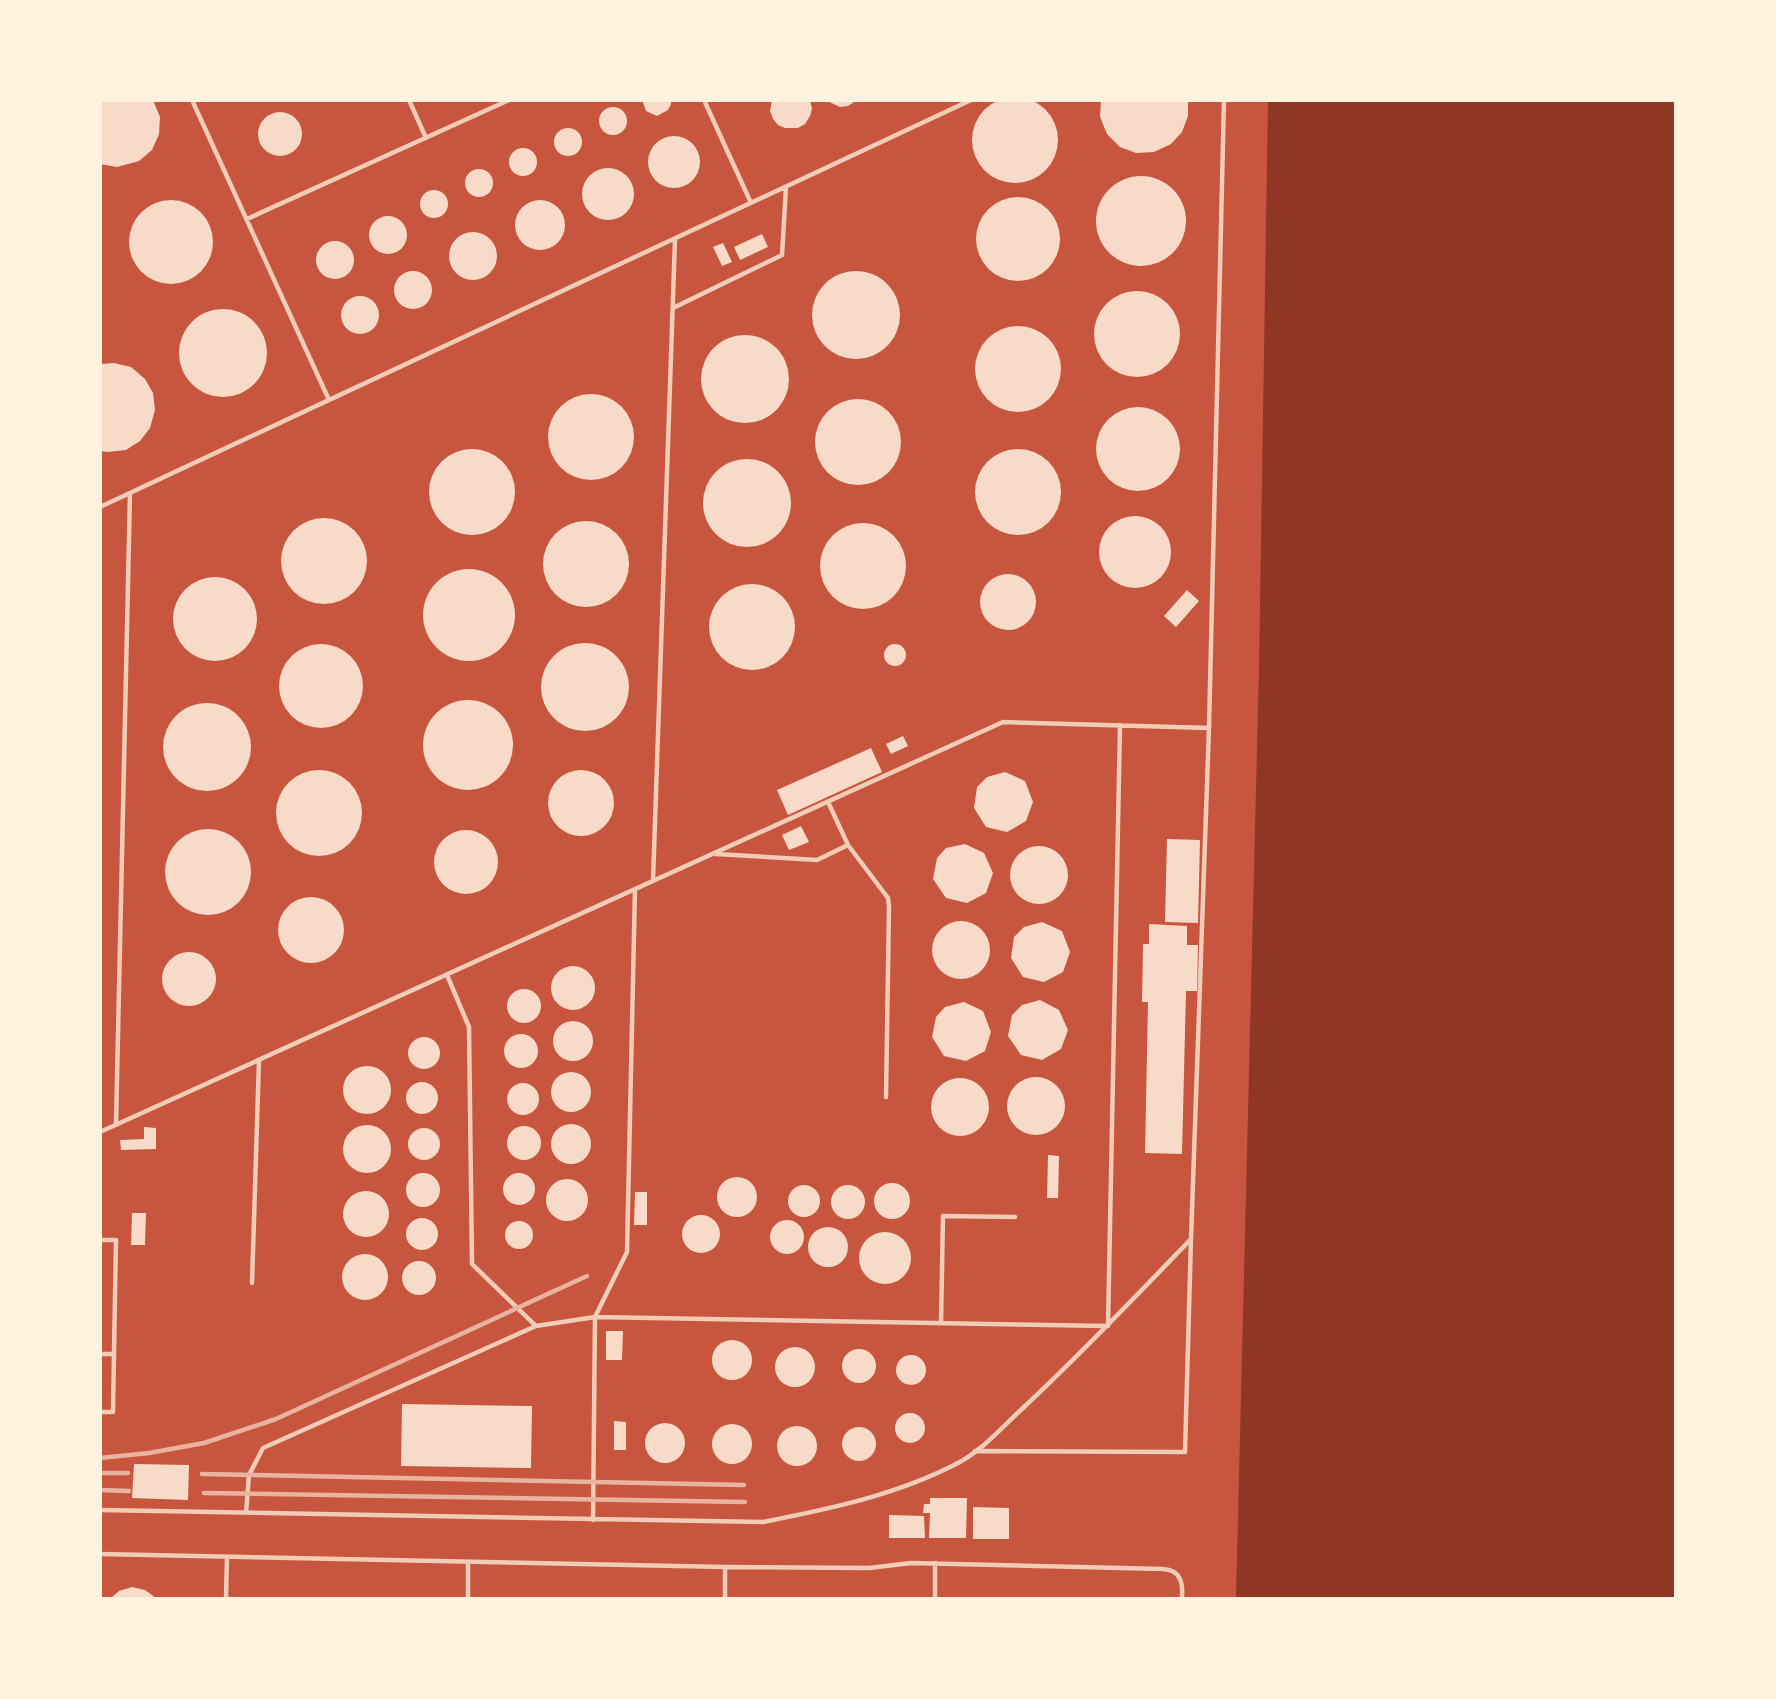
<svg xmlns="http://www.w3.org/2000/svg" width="1776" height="1699" font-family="'PT Sans Narrow',sans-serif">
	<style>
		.water { fill: #8f3625 }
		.building { fill: #f7dbc8 }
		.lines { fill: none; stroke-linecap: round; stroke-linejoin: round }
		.service { stroke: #f1ccb7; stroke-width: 4.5 }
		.rail { stroke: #e9b49f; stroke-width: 4.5 }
	</style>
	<rect width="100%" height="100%" fill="#c8553d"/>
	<path class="water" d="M1268,101H1675V1598H1236L1259,669Z"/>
	<path class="building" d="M972 140a43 43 0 1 1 86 0a43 43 0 1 1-86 0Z
		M100,100H153L160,117L159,134L152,150L139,161L117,167L100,164Z
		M642,100H671V104L668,110L657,116L646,111Z
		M772,100H810L812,109L810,116L805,124L798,128H785L778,125L773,119L770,111Z
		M825,100H857L848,106L840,107Z
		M1101,100H1188V116L1182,132L1171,144L1154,152L1136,153L1120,147L1107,134L1100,117Z
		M599 121a14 14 0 1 1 28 0a14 14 0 1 1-28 0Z
		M258 134a22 22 0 1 1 44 0a22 22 0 1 1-44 0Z
		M554 142a14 14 0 1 1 28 0a14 14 0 1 1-28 0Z
		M648 162a26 26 0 1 1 52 0a26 26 0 1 1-52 0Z
		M509 162a14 14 0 1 1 28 0a14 14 0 1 1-28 0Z
		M582 194a26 26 0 1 1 52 0a26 26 0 1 1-52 0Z
		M465 183a14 14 0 1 1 28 0a14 14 0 1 1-28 0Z
		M1096 221a45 45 0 1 1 90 0a45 45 0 1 1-90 0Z
		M420 204a14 14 0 1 1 28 0a14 14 0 1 1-28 0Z
		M976 239a42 42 0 1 1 84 0a42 42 0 1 1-84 0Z
		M515 225a25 25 0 1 1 50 0a25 25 0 1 1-50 0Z
		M129 242a42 42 0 1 1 84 0a42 42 0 1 1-84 0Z
		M369 235a19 19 0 1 1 38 0a19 19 0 1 1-38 0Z
		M449 256a24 24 0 1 1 48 0a24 24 0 1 1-48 0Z
		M762,234L768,247L740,260L734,247Z
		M316 260a19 19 0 1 1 38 0a19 19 0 1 1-38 0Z
		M723,243L732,262L722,266L713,247Z
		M394 290a19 19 0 1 1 38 0a19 19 0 1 1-38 0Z
		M812 315a44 44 0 1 1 88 0a44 44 0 1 1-88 0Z
		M1094 334a43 43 0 1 1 86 0a43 43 0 1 1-86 0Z
		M341 315a19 19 0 1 1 38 0a19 19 0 1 1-38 0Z
		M179 353a44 44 0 1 1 88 0a44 44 0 1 1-88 0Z
		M975 369a43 43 0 1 1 86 0a43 43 0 1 1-86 0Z
		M701 379a44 44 0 1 1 88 0a44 44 0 1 1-88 0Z
		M114,363L131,367L145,379L153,393L155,410L150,428L140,441L126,450L108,452L100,451V364Z
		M548 437a43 43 0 1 1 86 0a43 43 0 1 1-86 0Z
		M815 442a43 43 0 1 1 86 0a43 43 0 1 1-86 0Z
		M1096 449a42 42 0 1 1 84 0a42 42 0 1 1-84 0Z
		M975 492a43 43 0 1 1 86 0a43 43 0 1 1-86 0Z
		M429 492a43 43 0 1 1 86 0a43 43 0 1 1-86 0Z
		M703 503a44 44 0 1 1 88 0a44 44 0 1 1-88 0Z
		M1099 552a36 36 0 1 1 72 0a36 36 0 1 1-72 0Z
		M281 561a43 43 0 1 1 86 0a43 43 0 1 1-86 0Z
		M543 564a43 43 0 1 1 86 0a43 43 0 1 1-86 0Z
		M820 566a43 43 0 1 1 86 0a43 43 0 1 1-86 0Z
		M423 615a46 46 0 1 1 92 0a46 46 0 1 1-92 0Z
		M980 602a28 28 0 1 1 56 0a28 28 0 1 1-56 0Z
		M173 619a42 42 0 1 1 84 0a42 42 0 1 1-84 0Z
		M709 627a43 43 0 1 1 86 0a43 43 0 1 1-86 0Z
		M1187,590L1199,601L1176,627L1164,616Z
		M541 687a44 44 0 1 1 88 0a44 44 0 1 1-88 0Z
		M279 686a42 42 0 1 1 84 0a42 42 0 1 1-84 0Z
		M884 655a11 11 0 1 1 22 0a11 11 0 1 1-22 0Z
		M423 745a45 45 0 1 1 90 0a45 45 0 1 1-90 0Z
		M163 747a44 44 0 1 1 88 0a44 44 0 1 1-88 0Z
		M903,736L908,746L891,754L886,744Z
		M871,748L882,772L788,815L777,790Z
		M276 813a43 43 0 1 1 86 0a43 43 0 1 1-86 0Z
		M548 803a33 33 0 1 1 66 0a33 33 0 1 1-66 0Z
		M1005,772L1025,781L1033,802L1026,821L1007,832L986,827L974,808L977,787L987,777Z
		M801,826L809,842L789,850L782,835Z
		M165 872a43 43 0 1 1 86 0a43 43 0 1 1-86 0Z
		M434 862a32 32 0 1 1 64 0a32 32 0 1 1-64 0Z
		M1167,839L1200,840L1198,923L1165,922Z
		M965,844L984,853L993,873L986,893L967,903L946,898L933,879L937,858L946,848Z
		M1010 875a29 29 0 1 1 58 0a29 29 0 1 1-58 0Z
		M278 930a33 33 0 1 1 66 0a33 33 0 1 1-66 0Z
		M932 950a29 29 0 1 1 58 0a29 29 0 1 1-58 0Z
		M1042,922L1062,931L1070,952L1063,972L1044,982L1023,977L1011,958L1014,937L1024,927Z
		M1149,924L1187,926V945H1198L1197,991H1186L1182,1154L1145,1153L1148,1002H1142L1143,944H1149Z
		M162 979a27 27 0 1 1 54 0a27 27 0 1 1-54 0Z
		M551 988a22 22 0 1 1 44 0a22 22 0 1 1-44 0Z
		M507 1006a17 17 0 1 1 34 0a17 17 0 1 1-34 0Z
		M1040,1000L1059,1010L1068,1030L1061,1049L1042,1060L1021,1055L1008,1036L1012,1015L1022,1005Z
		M964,1002L983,1011L991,1032L985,1051L966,1061L944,1056L932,1037L936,1017L945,1007Z
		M553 1041a20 20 0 1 1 40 0a20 20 0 1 1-40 0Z
		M504 1051a17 17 0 1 1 34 0a17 17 0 1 1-34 0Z
		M408 1053a16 16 0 1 1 32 0a16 16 0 1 1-32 0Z
		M343 1090a24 24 0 1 1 48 0a24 24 0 1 1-48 0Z
		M551 1092a20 20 0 1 1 40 0a20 20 0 1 1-40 0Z
		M1007 1106a29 29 0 1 1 58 0a29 29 0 1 1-58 0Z
		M931 1107a29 29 0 1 1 58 0a29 29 0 1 1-58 0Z
		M406 1098a16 16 0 1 1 32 0a16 16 0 1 1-32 0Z
		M507 1099a16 16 0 1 1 32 0a16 16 0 1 1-32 0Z
		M551 1144a20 20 0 1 1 40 0a20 20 0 1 1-40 0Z
		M343 1149a24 24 0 1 1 48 0a24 24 0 1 1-48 0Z
		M507 1143a17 17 0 1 1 34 0a17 17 0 1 1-34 0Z
		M144,1127L156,1128V1149L121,1150L120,1140L144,1139Z
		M408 1144a16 16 0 1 1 32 0a16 16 0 1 1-32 0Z
		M1048,1155L1059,1156L1058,1198H1047Z
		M503 1189a16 16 0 1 1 32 0a16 16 0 1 1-32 0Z
		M406 1190a17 17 0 1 1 34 0a17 17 0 1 1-34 0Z
		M717 1197a20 20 0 1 1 40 0a20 20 0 1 1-40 0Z
		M546 1200a21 21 0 1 1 42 0a21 21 0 1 1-42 0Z
		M874 1201a18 18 0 1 1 36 0a18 18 0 1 1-36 0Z
		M788 1201a16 16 0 1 1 32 0a16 16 0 1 1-32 0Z
		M831 1202a17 17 0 1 1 34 0a17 17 0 1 1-34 0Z
		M343 1214a23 23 0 1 1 46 0a23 23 0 1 1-46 0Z
		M635,1192H647V1225H634Z
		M132,1213H146L145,1245H131Z
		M682 1234a19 19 0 1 1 38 0a19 19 0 1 1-38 0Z
		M406 1234a16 16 0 1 1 32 0a16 16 0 1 1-32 0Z
		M770 1237a17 17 0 1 1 34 0a17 17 0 1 1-34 0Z
		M505 1235a14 14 0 1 1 28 0a14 14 0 1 1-28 0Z
		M808 1247a20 20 0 1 1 40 0a20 20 0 1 1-40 0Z
		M859 1258a26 26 0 1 1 52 0a26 26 0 1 1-52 0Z
		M342 1277a23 23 0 1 1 46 0a23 23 0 1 1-46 0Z
		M402 1278a17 17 0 1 1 34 0a17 17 0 1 1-34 0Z
		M606,1331H623L622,1360H606Z
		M712 1360a20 20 0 1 1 40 0a20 20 0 1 1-40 0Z
		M775 1367a20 20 0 1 1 40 0a20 20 0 1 1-40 0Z
		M842 1366a17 17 0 1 1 34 0a17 17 0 1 1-34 0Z
		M896 1370a15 15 0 1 1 30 0a15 15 0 1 1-30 0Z
		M402,1404L532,1406L531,1468L401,1466Z
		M895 1428a15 15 0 1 1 30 0a15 15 0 1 1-30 0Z
		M614,1421L626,1422V1450H614Z
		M645 1443a20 20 0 1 1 40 0a20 20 0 1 1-40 0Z
		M712 1444a20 20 0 1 1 40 0a20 20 0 1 1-40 0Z
		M777 1446a20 20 0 1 1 40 0a20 20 0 1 1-40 0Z
		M842 1444a17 17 0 1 1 34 0a17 17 0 1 1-34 0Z
		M134,1464L189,1465L188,1500L132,1498Z
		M930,1498H967L966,1538H929L930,1513H923L924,1504H930Z
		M973,1507L1009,1508V1539H973Z
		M889,1515L924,1516L925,1538H889Z
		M132,1587L145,1590L156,1598H111L119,1591Z"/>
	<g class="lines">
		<path class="service" d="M192,100L329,400
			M409,100L426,138
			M704,100L751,203
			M247,219L509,100
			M673,308L782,255L786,187
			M100,507L971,100
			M828,802L848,845L888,898L889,907L886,1097
			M716,854L817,860L848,845
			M653,881L675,239
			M447,975L469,1027L472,1264L536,1326L595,1317L1108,1326L1120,725
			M116,1125L130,493
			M100,1132L1003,722L1209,728
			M100,1240H116L114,1354
			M252,1283L259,1060
			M941,1323L943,1216L1015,1217
			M100,1354H114L113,1412H100
			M975,1451L1185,1452L1191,1239
			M100,1510L763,1522C829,1509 897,1495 958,1463C983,1450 1004,1425 1024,1407C1082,1353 1136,1296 1191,1239L1209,728L1224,100
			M246,1513L249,1475L263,1448L536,1326
			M593,1520L595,1317L627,1252L635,889
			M100,1554L725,1567L869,1568L911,1563L1163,1569C1181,1570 1183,1583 1182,1598
			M226,1598L227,1557
			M468,1598V1562
			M725,1598V1567
			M935,1598V1563"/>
		<path class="rail" d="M100,1458L149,1453L204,1443L276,1419L587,1276
			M100,1473H128
			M202,1474L744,1485
			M100,1490L129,1491
			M204,1493L745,1502"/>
	</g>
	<rect width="1776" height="1699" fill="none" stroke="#fff3e0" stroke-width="204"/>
</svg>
